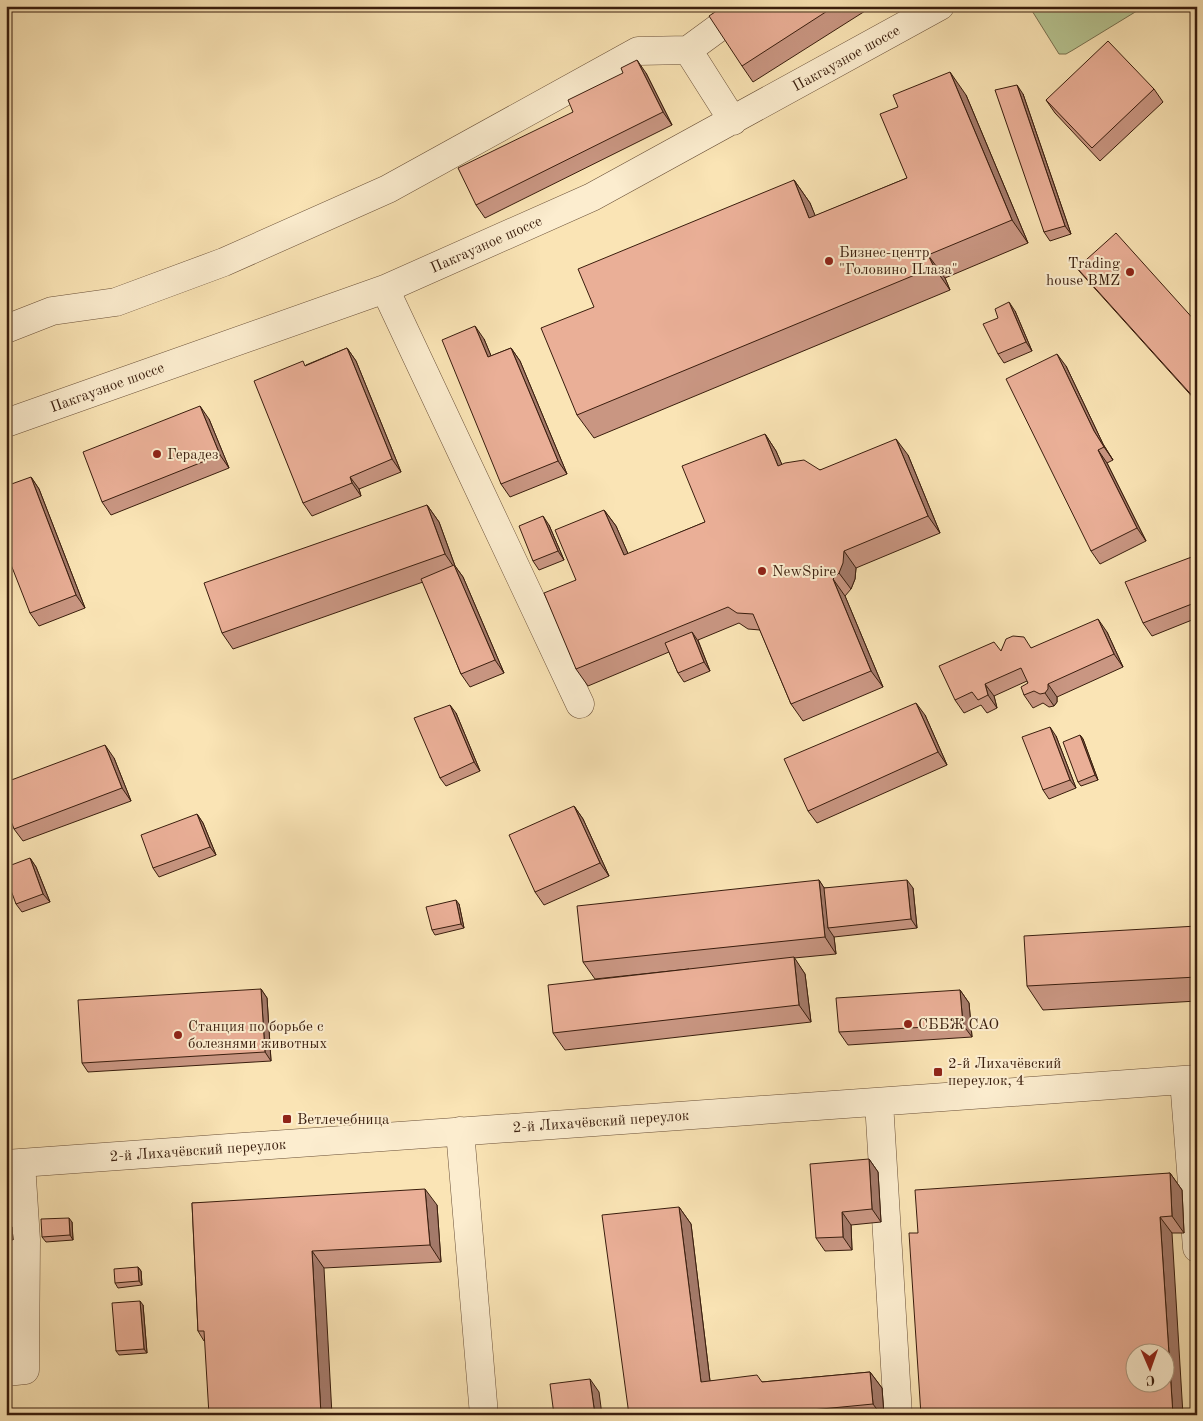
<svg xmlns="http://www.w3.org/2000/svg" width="1203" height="1421" font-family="'Old Standard TT',serif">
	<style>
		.green { fill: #b7c592; stroke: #787150 }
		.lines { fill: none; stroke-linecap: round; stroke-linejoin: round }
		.minor-casing { stroke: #694f37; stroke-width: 29 }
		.minor { stroke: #fcedcf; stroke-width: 28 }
		.wall { fill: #c99682; stroke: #391d0d }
		.shaded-wall { fill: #a47a6a; stroke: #391d0d }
		.building { fill: #eaaf97; stroke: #391d0d; fill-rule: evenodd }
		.poi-dot { fill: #8f2418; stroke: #fcedcf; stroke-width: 2 }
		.labels { text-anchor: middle; stroke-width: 4; stroke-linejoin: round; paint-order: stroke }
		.street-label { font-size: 15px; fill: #391d0d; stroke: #fcedcf }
		.poi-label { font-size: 15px; fill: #391d0d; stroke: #fcedcf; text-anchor: start }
	</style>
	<rect width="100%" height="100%" fill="#fae4b5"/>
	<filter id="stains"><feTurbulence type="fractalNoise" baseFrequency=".004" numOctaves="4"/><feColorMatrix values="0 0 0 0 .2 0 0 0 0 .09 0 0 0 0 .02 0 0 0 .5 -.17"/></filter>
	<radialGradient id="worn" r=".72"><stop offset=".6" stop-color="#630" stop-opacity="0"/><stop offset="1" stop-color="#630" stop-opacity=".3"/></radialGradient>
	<path class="green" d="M1029,6H1145L1073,50L1066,54H1059Z"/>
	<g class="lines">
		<defs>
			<path id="minor" d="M733,121L688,50L748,6
				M385,289L580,704
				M6,329L52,311L116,302L224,262L388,189L638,51L688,50
				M6,423L385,289L592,197L940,6
				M1184,1080L1197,1248
				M879,1102L898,1415
				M460,1131L484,1415
				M6,1164L1197,1079
				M6,1372L25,1370L26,1240L21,1163"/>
		</defs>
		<use href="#minor" class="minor-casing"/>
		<use href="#minor" class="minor"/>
	</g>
	<path class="wall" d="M724,6H873L753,82L742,66Z
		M646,73L672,125L485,218L476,205L573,112Z
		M1154,89L1163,102L1100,161L1055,113L1046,100Z
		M1023,94L1071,234L1050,241L1044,232Z
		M966,95L1028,243L945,278L950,290L594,438L577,415L594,307L794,180L810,203L815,216L907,178L898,107Z
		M1077,268L1197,323V402L1080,272Z
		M1015,311L1032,351L1004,363L998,354Z
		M484,339L491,356L511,348L520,361L567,474L510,497L501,484Z
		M347,348L356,361L401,472L359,489L361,496L312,516L303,503L306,365Z
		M1066,366L1103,444L1113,460L1107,463L1146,541L1100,564L1091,551Z
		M209,419L229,468L111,515L102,502Z
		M765,434L776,451L782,465L820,470L908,455L940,533L856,568L855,579L851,589L845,596L883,687L803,721L791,704L760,630L748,629L739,623L698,640L710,671L684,682L678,673L669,652L588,686L576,669V580L604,510L616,526L628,554L705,522Z
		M31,477L39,489L85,608L39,626L30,613Z
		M427,505L439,522L455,566L463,577L504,673L470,687L461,674L423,582L233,649L222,633Z
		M549,525L564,560L539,570L533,561Z
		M1197,555V618L1152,636L1143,623Z
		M1107,632L1123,667L1057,697V702L1054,706L1049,707L1043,703L1033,708L1024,695L1028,683L1027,681L994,696L997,708L987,713L981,705L964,713L955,700L1001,651L1032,648Z
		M456,713L480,771L446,786L440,778Z
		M925,715L947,765L817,823L808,811Z
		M1080,735L1083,739L1098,780L1081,786L1078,782Z
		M1056,736L1076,788L1049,799L1043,790Z
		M114,758L131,801L23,841L14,829Z
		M574,806L583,819L609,876L544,905L535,892Z
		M197,814L203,823L216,855L159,877L153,868Z
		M30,858L36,867L50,902L22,912L16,904Z
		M819,880L824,888H913L917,928L834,937L836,954L794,958L805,974L811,1022L565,1050L553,1033L689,969L595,979L583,962Z
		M459,904L464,928L435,935L432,930Z
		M1197,926V1001L1043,1010L1027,986Z
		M261,989L267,998L271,1061L88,1072L82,1063Z
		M960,990L969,1003L972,1037L848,1045L839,1032Z
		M869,1159L878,1172L881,1222L851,1225L852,1250L825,1251L816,1238Z
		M1170,1173L1182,1190L1184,1233H918Z
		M192,1203L437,1205L441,1262L324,1268L204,1341L198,1331Z
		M679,1207L691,1224L710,1381L762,1382L870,1372L882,1388L884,1415H629Z
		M72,1222L73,1240L46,1242L42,1237Z
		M6,1223L12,1227L13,1240H6Z
		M138,1267L141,1271L142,1285L118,1288L115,1283Z
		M143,1305L147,1353L119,1355L116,1351Z"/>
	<path class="shaded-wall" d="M637,60L646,73L672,125L663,112Z
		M950,72L966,95L1028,243L1012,220Z
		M1017,85L1023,94L1071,234L1065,226Z
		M794,180L810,203L826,242L809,218Z
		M928,255L945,278L950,290L934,267Z
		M1009,302L1015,311L1032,351L1026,342Z
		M475,326L484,339L497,370L488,357Z
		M347,348L356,361L401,472L392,459Z
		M511,348L520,361L567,474L558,461Z
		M1057,354L1066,366L1103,444L1113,460L1104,447L1094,431Z
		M200,406L209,419L229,468L220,455Z
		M765,434L776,451L790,483L778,466Z
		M896,439L908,455L940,533L928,516Z
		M1098,450L1107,463L1146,541L1137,528Z
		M31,477L39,489L85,608L76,595Z
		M350,477L359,489L361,496L352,483Z
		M427,505L439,522L455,566L463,577L504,673L495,660L456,570L445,554Z
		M604,510L616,526L636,572L624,555Z
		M543,516L549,525L564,560L558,551Z
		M844,551L856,568L855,579L851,589L839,573Z
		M833,579L845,596L883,687L871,671Z
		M1098,619L1107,632L1123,667L1114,654Z
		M692,632L698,641L710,671L704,662Z
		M985,684L994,696L997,708L988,695Z
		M1048,684L1057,697V702L1054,706L1045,693Z
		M916,703L925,715L947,765L938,752Z
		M450,705L456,713L480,771L474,762Z
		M1050,727L1056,736L1076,788L1070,780Z
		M1080,735L1083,739L1098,780L1095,775Z
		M105,745L114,758L131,801L122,788Z
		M574,806L583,819L609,876L600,863Z
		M197,814L203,823L216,855L210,847Z
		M30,858L36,867L50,902L43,894Z
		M819,880L830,897L828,928L834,937L836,954L825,937Z
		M907,880L913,888L917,928L911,919Z
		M456,900L459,904L464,928L461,924Z
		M794,957L805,974L811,1022L799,1005Z
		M261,989L267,998L271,1061L265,1052Z
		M960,990L969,1003L972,1037L963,1025Z
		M869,1159L878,1172L881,1222L872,1209Z
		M1170,1173L1182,1190L1184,1233L1172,1216Z
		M425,1189L437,1205L441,1262L430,1245Z
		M679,1207L691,1224L712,1398L701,1382Z
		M842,1212L851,1225L852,1250L843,1237Z
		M1160,1217L1172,1233L1183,1415H1173Z
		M69,1218L72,1222L73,1240L70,1235Z
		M9,1223L12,1227L13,1240L9,1236Z
		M312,1251L324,1268L332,1415H321Z
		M138,1267L141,1271L142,1285L139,1281Z
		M140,1301L143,1305L147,1353L144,1349Z
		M870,1372L882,1388L884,1415H881L873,1404Z
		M590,1379L599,1392L602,1415H595Z"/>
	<path class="building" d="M724,6H835L742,66L709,16Z
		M1108,41L1154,89L1092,148L1046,100Z
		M637,60L663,112L476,205L458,168L573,112L568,100L623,73L621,68Z
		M950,72L1012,220L928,255L934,267L577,415L541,328L594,307L578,269L794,180L809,218L907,178L880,114L898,107L893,95Z
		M1017,85L1065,226L1044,232L995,90Z
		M1116,233L1197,323V401L1077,268Z
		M1009,302L1026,342L998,354L983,324L998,318L995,309Z
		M475,326L488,357L511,348L558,461L501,484L442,340Z
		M347,348L392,459L350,477L352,483L303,503L254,381L303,361L305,366Z
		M1057,354L1094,431L1104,447L1098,450L1137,528L1091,551L1006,379Z
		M200,406L220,455L102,502L83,452Z
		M765,434L778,466L785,463L804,460L820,470L896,439L928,516L844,551L843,563L839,573L833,579L871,671L791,704L753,614L737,613L728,607L576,669L544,593L576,580L555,530L604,510L624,555L705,522L682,466Z
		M31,477L76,595L30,613L6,552V486Z
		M427,505L445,554L222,633L204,583Z
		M543,516L558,551L533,561L519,526Z
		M1197,555V602L1143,623L1125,582Z
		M454,565L495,660L461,674L421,579Z
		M1098,619L1114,654L1048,684V689L1045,693L1040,694L1034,691L1024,695L1021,687L1028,683L1021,668L985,684L988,695L978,700L972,692L955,700L939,666L994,642L1001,651L1006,639L1013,636L1024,637L1031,648Z
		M692,632L704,662L678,673L665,643Z
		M916,703L938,752L808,811L784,759Z
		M450,705L474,762L440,778L414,718Z
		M1050,727L1070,780L1043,790L1022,737Z
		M1080,735L1095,775L1078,782L1063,742Z
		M105,745L122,788L14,829L6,808V782Z
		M574,806L600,863L535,892L509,835Z
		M197,814L210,847L153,868L141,835Z
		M30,858L43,894L16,904L6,877V867Z
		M819,880L825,937L583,962L577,906Z
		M907,880L911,919L828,928L824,888Z
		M456,900L461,924L432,930L426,907Z
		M1197,926V977L1027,986L1024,936Z
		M794,957L799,1005L553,1033L548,985Z
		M261,989L265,1052L82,1063L78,1000Z
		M960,990L963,1025L839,1032L836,998Z
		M869,1159L872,1209L842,1212L843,1237L816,1238L810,1164Z
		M1170,1173L1172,1216L1160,1217L1173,1415H921L909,1233H918L915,1190ZM1136,1354H1166V1384H1136Z
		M425,1189L430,1245L312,1251L321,1415H209L204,1331H198L192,1203Z
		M679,1207L701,1382L757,1375L762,1382L870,1372L873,1404L770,1414V1415H629L602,1215Z
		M69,1218L70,1235L42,1237L41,1219Z
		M6,1223H9V1236H6Z
		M138,1267L139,1281L115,1283L114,1269Z
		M140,1301L144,1349L116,1351L112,1303Z
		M590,1379L595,1415H554L550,1384Z"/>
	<g class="poi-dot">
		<circle cx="829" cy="261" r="5"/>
		<circle cx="1130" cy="272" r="5"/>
		<circle cx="157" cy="454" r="5"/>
		<circle cx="762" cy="571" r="5"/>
		<circle cx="908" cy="1024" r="5"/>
		<circle cx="178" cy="1035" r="5"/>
		<rect x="933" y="1067" width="10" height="10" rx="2.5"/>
		<rect x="282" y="1114" width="10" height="10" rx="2.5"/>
	</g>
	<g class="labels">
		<g class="street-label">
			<text transform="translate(846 58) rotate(-29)" y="5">Пакгаузное шоссе</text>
			<text transform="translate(486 244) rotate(-24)" y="5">Пакгаузное шоссе</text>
			<text transform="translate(107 387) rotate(-20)" y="5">Пакгаузное шоссе</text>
			<text transform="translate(601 1121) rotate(-4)" y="5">2-й Лихачёвский переулок</text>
			<text transform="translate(198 1150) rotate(-4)" y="5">2-й Лихачёвский переулок</text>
		</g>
		<g class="poi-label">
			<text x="839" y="257">Бизнес-центр<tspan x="839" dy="17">"Головино Плаза"</tspan></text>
			<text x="1120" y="268" text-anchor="end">Trading<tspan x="1120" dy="17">house BMZ</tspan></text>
			<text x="167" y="459">Герадез</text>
			<text x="772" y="576">NewSpire</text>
			<text x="918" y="1029">СББЖ САО</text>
			<text x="188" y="1031">Станция по борьбе с<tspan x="188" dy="17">болезнями животных</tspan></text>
			<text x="948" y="1068">2-й Лихачёвский<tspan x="948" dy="17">переулок, 4</tspan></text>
			<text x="297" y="1124">Ветлечебница</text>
		</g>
	</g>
	<rect width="1203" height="1421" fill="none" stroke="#fae4b5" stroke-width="25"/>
	<rect x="8" y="8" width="1188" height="1406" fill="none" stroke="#391d0d" stroke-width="2.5"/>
	<rect x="12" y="12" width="1178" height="1396" fill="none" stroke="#391d0d"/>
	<g transform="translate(1150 1368) rotate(178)"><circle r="24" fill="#fcedcf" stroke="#ae9a81"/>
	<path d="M0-4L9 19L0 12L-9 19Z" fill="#8f2418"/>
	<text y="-8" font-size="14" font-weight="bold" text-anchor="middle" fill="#391d0d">С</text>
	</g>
	<rect width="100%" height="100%" filter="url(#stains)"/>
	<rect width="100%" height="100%" fill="url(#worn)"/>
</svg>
